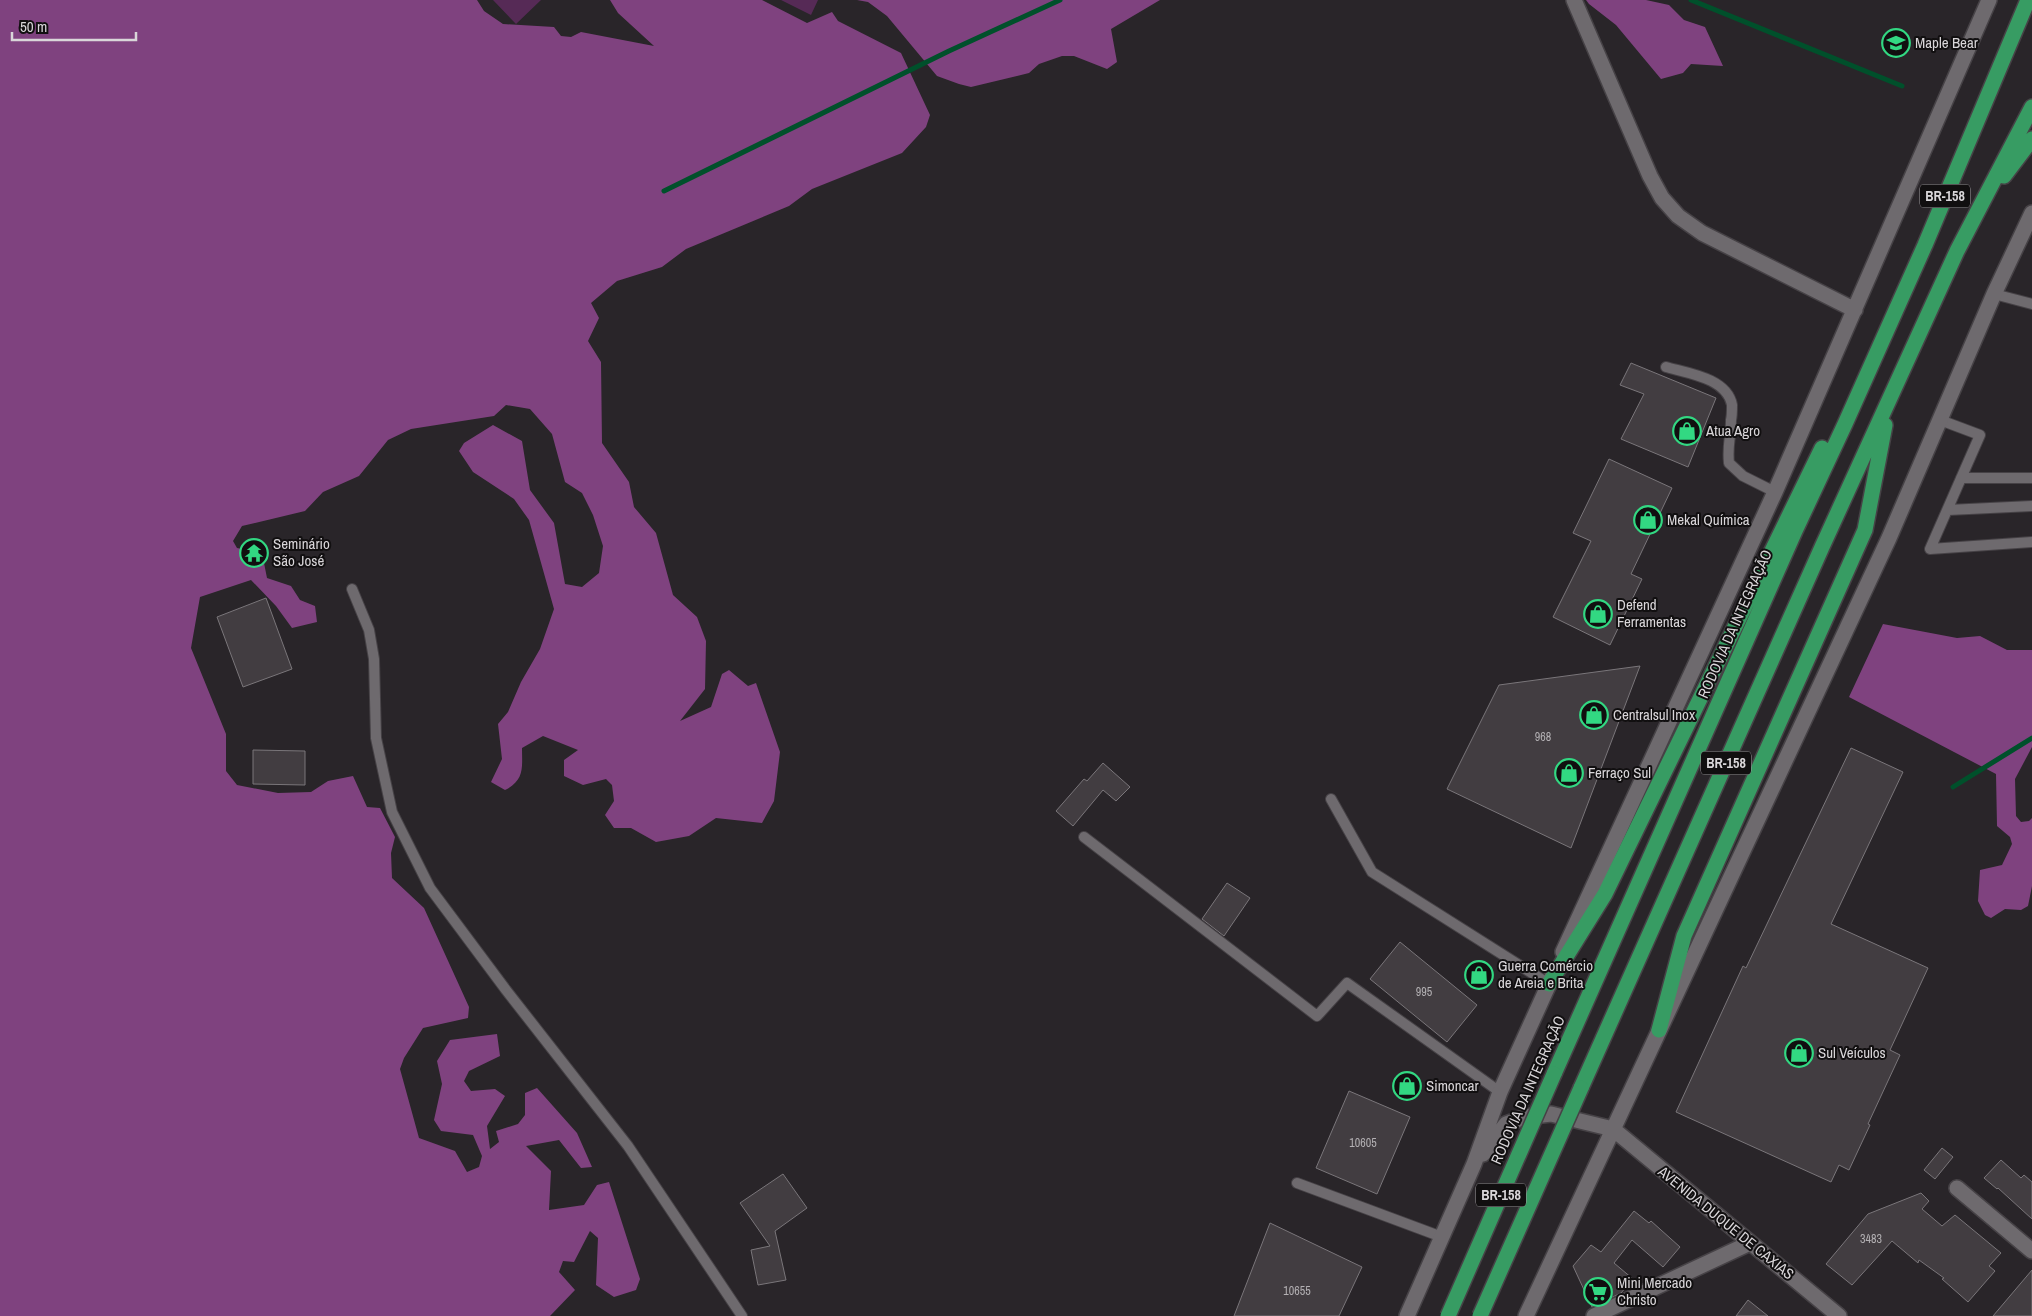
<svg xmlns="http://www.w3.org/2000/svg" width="2032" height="1316" font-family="'Archivo Narrow',sans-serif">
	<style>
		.green { fill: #562a56 }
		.forest { fill: #7f427f }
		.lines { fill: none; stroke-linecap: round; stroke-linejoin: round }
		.stream { stroke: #00502b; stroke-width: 5 }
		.building { fill: #423d41; stroke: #7a767a }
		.lane-casing { stroke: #464246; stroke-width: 12 }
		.street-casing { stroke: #464246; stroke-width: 18 }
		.secondary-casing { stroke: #464246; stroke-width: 18 }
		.highway-casing { stroke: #464246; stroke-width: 18 }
		.lane { stroke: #6e6a6e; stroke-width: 10 }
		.street { stroke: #6e6a6e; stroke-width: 15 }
		.secondary { stroke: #6e6a6e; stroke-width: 15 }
		.highway { stroke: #379c63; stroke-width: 15 }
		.highway-bridge-casing { stroke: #464246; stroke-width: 18; stroke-linecap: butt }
		.highway-bridge { stroke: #379c63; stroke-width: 15 }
		.labels { text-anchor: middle; stroke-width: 4; stroke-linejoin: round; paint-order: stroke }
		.number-label { font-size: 12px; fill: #b3b0b3 }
		.shield { fill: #110f10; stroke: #9d9a9d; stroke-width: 1 }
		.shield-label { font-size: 14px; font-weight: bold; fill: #d9d6d9 }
		.poi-label { font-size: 15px; fill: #d9d6d9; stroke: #110f10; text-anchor: start }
		.street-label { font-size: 15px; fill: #d9d6d9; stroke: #110f10 }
	</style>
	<rect width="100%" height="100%" fill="#292529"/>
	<path class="green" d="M493,0H541L516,24Z
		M781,0H818L811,15Z"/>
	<path class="forest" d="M0,0H477L484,11L503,24L554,27L561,36L571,37L581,32L654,46L618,13L610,0H762L807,23L832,12L838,21L901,53L930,115L926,127L902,153L812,189L789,206L686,249L662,267L617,281L591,303L599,318L588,341L601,362L602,443L629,482L634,507L656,533L673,595L697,617L706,641L705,689L680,721L711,707L722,674L729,670L748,686L756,683L780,752L774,801L762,823L716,818L689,836L656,842L631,828H614L605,815L614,801L612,785L606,779L583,785L564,776V760L578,750L543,736L522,748C522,767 525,780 505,790L491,782L502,759L498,724L508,712L521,682L540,649L554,609L529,520L514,499L473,472L459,451L464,443L493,425L522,441L530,490L554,523L565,584L582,587L599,573L603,546L593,515L582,493L565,482L552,434L530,409L506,405L494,416L411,429L388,440L359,476L323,492L305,511L242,526L233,541L237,548L262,553L267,578L291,586L300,600L315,606L317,622L292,628L276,606L251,580L200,597L191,648L226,734V771L237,785L278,793L311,792L328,781L353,776L367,807L380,808L395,837L391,853L392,878L424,908L469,1007L468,1018L423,1028L404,1058L400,1069L419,1138L455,1151L467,1172L479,1167L482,1156L473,1135L441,1131L434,1120L442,1084L437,1061L450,1040L497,1034L500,1056L469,1071L464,1081L471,1091L495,1089L505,1096L487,1126L490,1149L499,1142L496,1131L518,1124L525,1115V1093L537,1088L577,1133L592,1167L581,1168L559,1140L526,1146L551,1171L549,1210L584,1205L597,1185L609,1182L640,1279L636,1290L614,1297L596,1285L598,1238L590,1231L574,1262L563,1261L559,1272L575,1290L550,1316H0Z
		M857,0H1160L1111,29L1117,62L1107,69L1074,56H1062L1039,64L1029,73L971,87L959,84L937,76L887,16L868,2Z
		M1586,0H1646L1669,5L1684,20L1705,27L1723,66L1691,64L1683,73L1661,79L1616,25L1589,4Z
		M1883,624L1957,638L1980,636L2007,650H2032V747L2015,779L2016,816L2021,822L2029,821L2032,818V886L2028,906L2021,910L2005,909L1991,918L1985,915L1978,901L1980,870L2002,865L2012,844L2010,837L1997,826L1996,774L1849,697Z"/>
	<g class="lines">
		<path class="stream" d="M1691,0L1902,86
			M664,191L949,51L1060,0
			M1953,787L2032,738"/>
	</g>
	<path class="building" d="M1631,363L1716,398L1688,467L1621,439L1644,394L1620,385Z
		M1609,459L1672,488L1631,574L1642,579L1610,645L1553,617L1591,541L1573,533Z
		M266,598L292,669L243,687L217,617Z
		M1640,666L1571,848L1447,789L1499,685Z
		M1851,748L1903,772L1831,924L1928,968L1890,1050L1900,1055L1868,1124L1870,1125L1849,1170L1839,1165L1831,1182L1676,1112L1743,966L1746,968Z
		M253,750L305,751V785L253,784Z
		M1103,763L1130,787L1116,801L1103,790L1073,826L1056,811L1084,779L1087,781Z
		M1227,883L1250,898L1224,936L1202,919Z
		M1400,942L1477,1005L1447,1042L1370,979Z
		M1349,1091L1410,1117L1377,1194L1316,1168Z
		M1942,1148L1953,1157L1935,1179L1924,1170Z
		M2001,1160L2021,1178L2024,1175L2032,1182V1219L1998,1188L1997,1189L1984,1178Z
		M783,1174L807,1208L775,1231L786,1280L758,1285L751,1250L770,1246L740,1203Z
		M1921,1193L1929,1201L1922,1209L1942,1226L1955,1215L2001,1253L1989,1266L1995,1271L1968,1302L1942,1279L1944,1278L1919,1260L1918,1263L1892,1241L1852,1285L1826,1264L1868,1214Z
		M1634,1211L1649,1223L1651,1221L1680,1247L1663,1267L1632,1240L1614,1263L1633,1279L1621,1293L1592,1307L1573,1266L1591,1245L1601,1252Z
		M1270,1223L1362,1267L1339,1316H1234Z
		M2032,1270V1316H1993Z
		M1748,1300L1768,1316H1736Z"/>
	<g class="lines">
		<defs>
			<path id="lane" d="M1994,294L2032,304
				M1666,367C1687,373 1727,378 1732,405C1732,409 1732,416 1731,420C1731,437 1727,446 1729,463L1743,476L1775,492
				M1940,420L1980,435L1930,549L2032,542
				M1961,478H2032
				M1948,510L2032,506
				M352,589L369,630L374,659L376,738L392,812L430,888L506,990L628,1146L742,1316
				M1331,799L1372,872L1549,984
				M1084,837L1317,1016L1347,983L1500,1092
				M1297,1183L1442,1237"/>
			<path id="street" d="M1957,1188L2032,1251
				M1594,1316L1750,1243"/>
			<path id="secondary" d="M1574,0L1650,176L1662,198L1678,216L1702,233L1855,310
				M1563,952L1775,492L1989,0
				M1483,1154L1506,1124L1525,1117L1551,1114L1613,1129L1839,1316
				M1407,1316L1474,1164L1500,1092L1554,973
				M1526,1316L1889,538L1994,294L2032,213"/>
			<path id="highway" d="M2004,176L2032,139
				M1549,984L1605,894L1822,448
				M1659,1030L1684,936L1865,530L1885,425
				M1554,1074L1795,531L1845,424L1925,245L2028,0
				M1581,1088L1822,547L1957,251L2032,107"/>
		</defs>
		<use href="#lane" class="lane-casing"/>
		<use href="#street" class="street-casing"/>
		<use href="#secondary" class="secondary-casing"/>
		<use href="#highway" class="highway-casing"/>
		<use href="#lane" class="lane"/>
		<use href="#street" class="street"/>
		<use href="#secondary" class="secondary"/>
		<use href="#highway" class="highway"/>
		<defs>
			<path id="highway-bridge" d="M1448,1316L1554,1074
				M1480,1316L1581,1088"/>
		</defs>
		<use href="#highway-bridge" class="highway-bridge-casing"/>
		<use href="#highway-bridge" class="highway-bridge"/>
	</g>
	<defs>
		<symbol id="school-ring" viewBox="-11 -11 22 22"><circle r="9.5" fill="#110f10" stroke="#32d882" stroke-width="1.5"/><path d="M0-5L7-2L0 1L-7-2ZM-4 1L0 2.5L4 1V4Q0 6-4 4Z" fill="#32d882"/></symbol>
		<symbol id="shop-ring" viewBox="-11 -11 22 22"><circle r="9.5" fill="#110f10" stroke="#32d882" stroke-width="1.5"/><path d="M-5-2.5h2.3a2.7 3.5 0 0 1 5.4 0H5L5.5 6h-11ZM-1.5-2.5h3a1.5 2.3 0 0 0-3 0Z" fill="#32d882"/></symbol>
		<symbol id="temple-ring" viewBox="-11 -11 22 22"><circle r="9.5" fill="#110f10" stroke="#32d882" stroke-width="1.5"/><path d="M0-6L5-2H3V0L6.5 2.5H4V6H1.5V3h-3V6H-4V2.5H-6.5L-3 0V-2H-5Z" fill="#32d882"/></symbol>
		<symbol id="supermarket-ring" viewBox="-11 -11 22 22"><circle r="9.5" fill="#110f10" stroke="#32d882" stroke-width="1.5"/><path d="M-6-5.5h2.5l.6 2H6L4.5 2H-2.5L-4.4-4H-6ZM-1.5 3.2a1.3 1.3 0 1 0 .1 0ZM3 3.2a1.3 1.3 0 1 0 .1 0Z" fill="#32d882"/></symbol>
	</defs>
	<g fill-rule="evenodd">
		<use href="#school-ring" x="1880" y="27" width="32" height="32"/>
		<use href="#shop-ring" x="1671" y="415" width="32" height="32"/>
		<use href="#shop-ring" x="1632" y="504" width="32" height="32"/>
		<use href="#temple-ring" x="238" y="537" width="32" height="32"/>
		<use href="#shop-ring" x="1582" y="598" width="32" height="32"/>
		<use href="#shop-ring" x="1578" y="699" width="32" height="32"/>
		<use href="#shop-ring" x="1553" y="757" width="32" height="32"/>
		<use href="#shop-ring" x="1463" y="959" width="32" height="32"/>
		<use href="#shop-ring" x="1783" y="1037" width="32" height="32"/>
		<use href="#shop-ring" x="1391" y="1070" width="32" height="32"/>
		<use href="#supermarket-ring" x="1582" y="1276" width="32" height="32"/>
	</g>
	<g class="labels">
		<g class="number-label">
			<text x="1543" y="741">968</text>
			<text x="1424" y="996">995</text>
			<text x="1363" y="1147">10605</text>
			<text x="1871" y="1243">3483</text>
			<text x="1297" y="1295">10655</text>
		</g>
		<g class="shield">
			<rect x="1920" y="184.5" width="50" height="23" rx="4"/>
			<rect x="1701" y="751.5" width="50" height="23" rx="4"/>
			<rect x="1476" y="1183.5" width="50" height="23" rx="4"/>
		</g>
		<g class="shield-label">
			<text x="1945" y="201">BR-158</text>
			<text x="1726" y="768">BR-158</text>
			<text x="1501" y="1200">BR-158</text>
		</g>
		<g class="poi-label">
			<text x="1915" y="48">Maple Bear</text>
			<text x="1706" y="436">Atua Agro</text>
			<text x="1667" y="525">Mekal Química</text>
			<text x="273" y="549">Seminário<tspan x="273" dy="17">São José</tspan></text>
			<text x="1617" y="610">Defend<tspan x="1617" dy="17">Ferramentas</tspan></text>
			<text x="1613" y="720">Centralsul Inox</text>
			<text x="1588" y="778">Ferraço Sul</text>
			<text x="1498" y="971">Guerra Comércio<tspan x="1498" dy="17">de Areia e Brita</tspan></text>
			<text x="1818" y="1058">Sul Veículos</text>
			<text x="1426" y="1091">Simoncar</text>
			<text x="1617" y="1288">Mini Mercado<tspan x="1617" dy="17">Christo</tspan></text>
		</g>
		<g class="street-label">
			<text transform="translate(1735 624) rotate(-66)" y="5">RODOVIA DA INTEGRAÇÃO</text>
			<text transform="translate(1528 1090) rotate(-66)" y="5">RODOVIA DA INTEGRAÇÃO</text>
			<text transform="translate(1726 1223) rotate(39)" y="5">AVENIDA DUQUE DE CAXIAS</text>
		</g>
	</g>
	<path d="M12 32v8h124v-8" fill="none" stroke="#d9d6d9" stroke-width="2.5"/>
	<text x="20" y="32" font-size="15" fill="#d9d6d9" stroke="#110f10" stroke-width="4" paint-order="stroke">50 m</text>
</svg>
